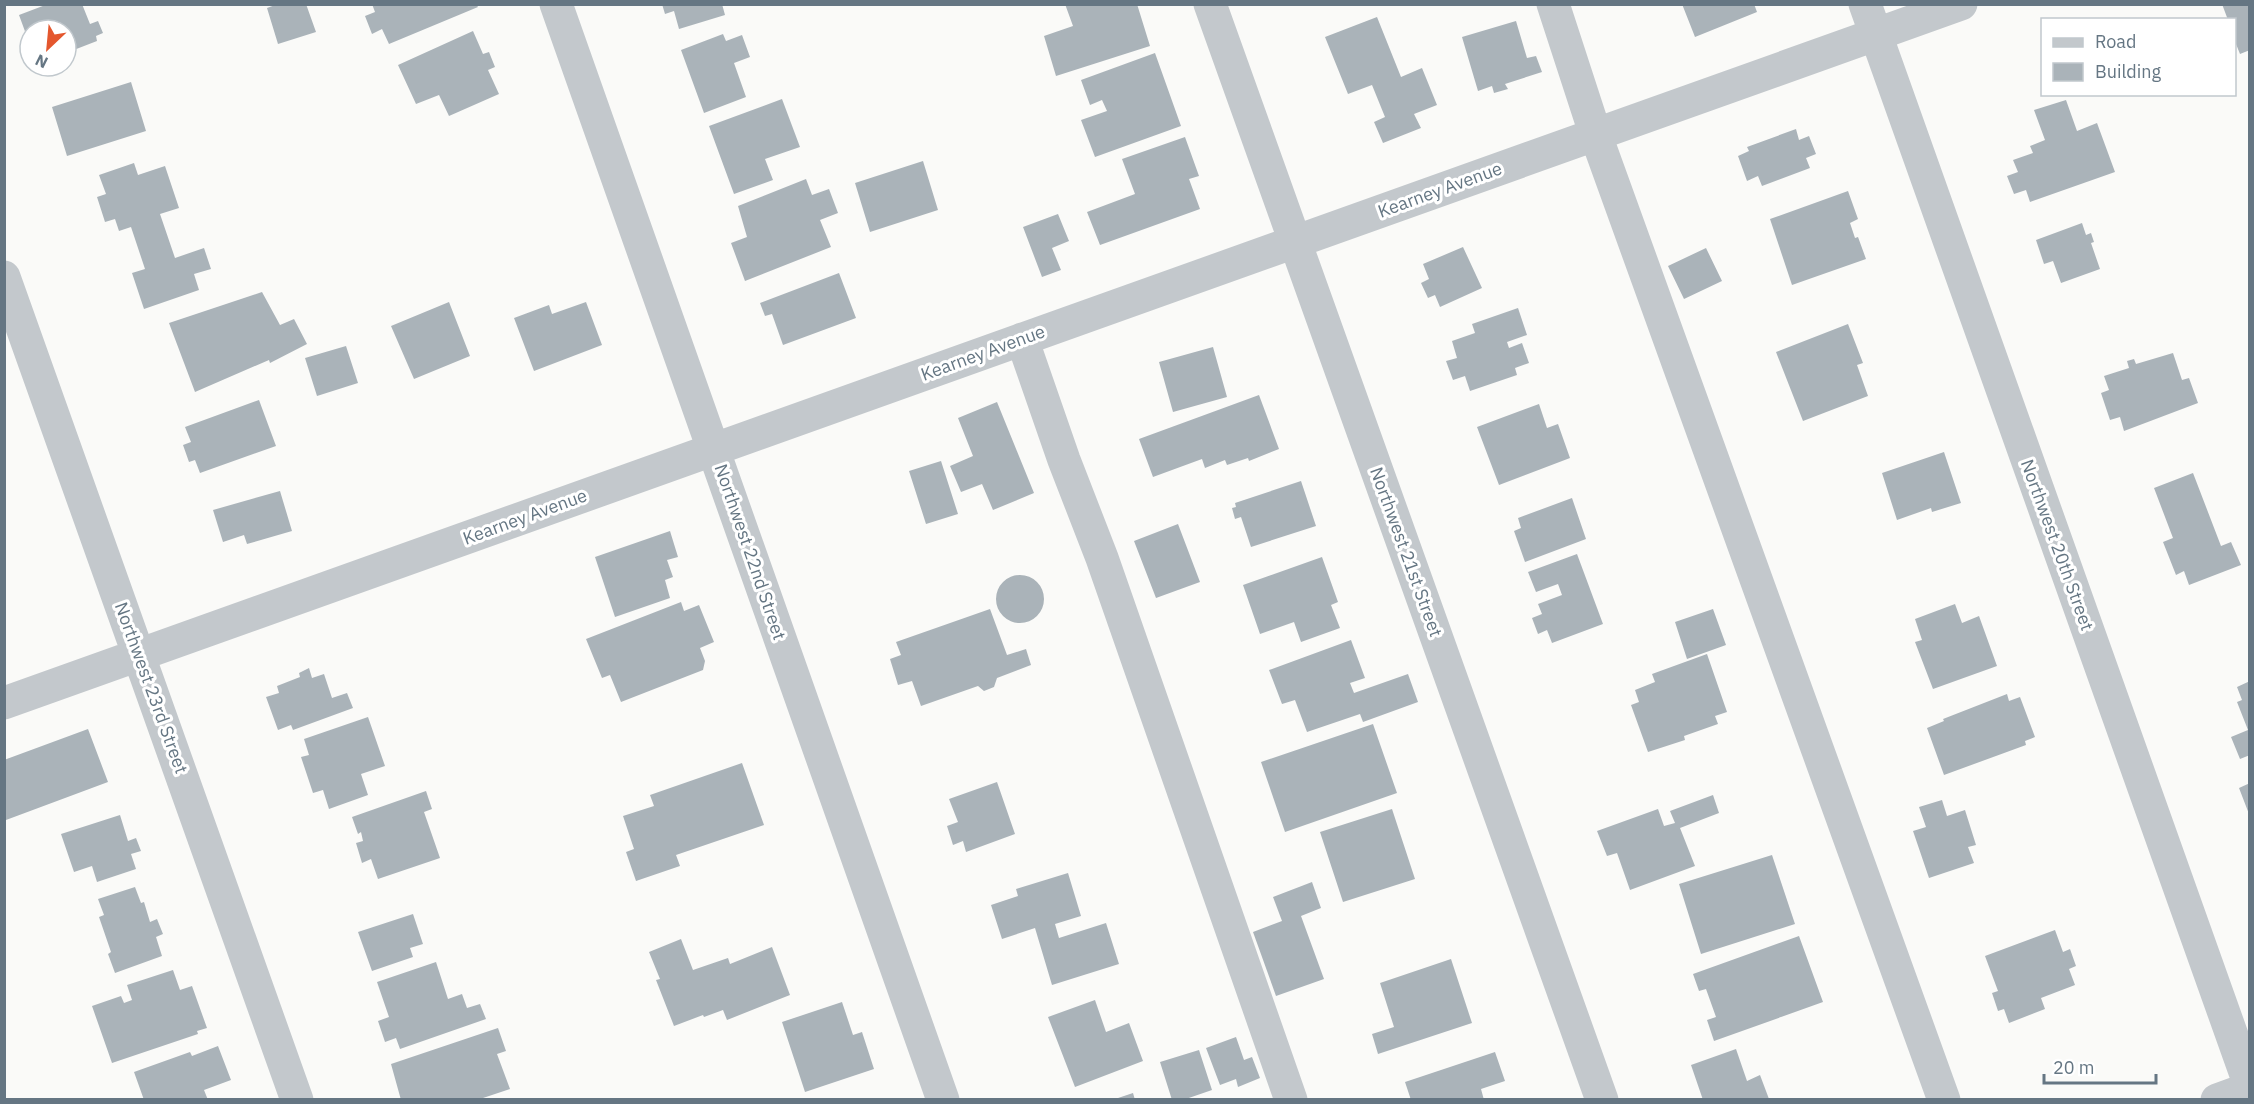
<svg xmlns="http://www.w3.org/2000/svg" width="2254" height="1104" font-family="'IBM Plex Sans',sans-serif">
	<style>
		.building { fill: #aab3b9 }
		.lines { fill: none; stroke-linecap: round; stroke-linejoin: round }
		.minor { stroke: #c3c8cc; stroke-width: 33 }
		.labels { text-anchor: middle; stroke-width: 6; stroke-linejoin: round; paint-order: stroke }
		.street-label { font-size: 18px; fill: #657683; stroke: #fff }
	</style>
	<rect width="100%" height="100%" fill="#fafaf8"/>
	<path class="building" d="M48,4H82L90,24L98,21L103,33L96,36L97,41L66,53V30H30V45L19,15Z
		M278,4H306L316,32L278,44L267,8Z
		M372,4H476L478,7L389,44L382,29L372,34L365,16L375,12Z
		M662,4H722L725,15L679,29L674,11L665,14Z
		M1065,4H1137L1150,46L1056,76L1044,36L1073,26Z
		M1682,4H1754L1757,12L1695,37Z
		M2222,4H2250V50L2240,54L2234,39V20H2228Z
		M1377,17L1401,77L1422,68L1437,105L1414,114L1421,128L1383,143L1374,122L1385,117L1372,85L1348,94L1325,37Z
		M1516,21L1527,58L1536,56L1542,72L1505,84L1508,89L1494,93L1492,86L1478,91L1462,37Z
		M473,31L483,54L489,52L495,67L488,70L499,94L449,116L439,95L416,104L398,65Z
		M723,34L726,41L742,35L750,57L734,63L746,97L704,113L681,50Z
		M1155,53L1181,126L1095,157L1081,120L1107,111L1102,100L1090,105L1081,80Z
		M131,82L146,131L67,156L52,107Z
		M782,99L800,147L765,159L773,180L734,194L709,126Z
		M2066,100L2077,131L2097,123L2115,172L2030,202L2026,190L2014,194L2007,176L2018,172L2013,160L2033,153L2030,146L2045,140L2034,110Z
		M1796,129L1799,140L1809,136L1816,154L1806,158L1810,168L1762,186L1758,176L1747,181L1738,156L1749,151L1747,147Z
		M1185,137L1199,176L1189,179L1200,209L1100,245L1087,212L1135,194L1122,159Z
		M923,161L938,210L870,232L855,183Z
		M134,163L138,175L165,166L179,208L160,214L175,258L204,248L211,269L194,274L199,290L144,309L132,273L145,269L131,227L119,231L115,219L105,222L97,197L106,194L99,175Z
		M806,179L812,195L829,189L838,213L820,220L831,247L745,281L731,243L747,237L738,206Z
		M1848,191L1858,219L1850,223L1855,238L1858,237L1866,259L1792,285L1770,219Z
		M1058,214L1069,241L1052,248L1061,270L1042,277L1023,227Z
		M2082,223L2086,235L2091,233L2094,242L2091,243L2100,269L2061,283L2053,261L2044,264L2036,240Z
		M1463,247L1482,288L1440,307L1435,295L1428,298L1421,283L1429,279L1423,264Z
		M1706,248L1722,281L1684,299L1668,266Z
		M839,273L856,318L783,345L772,314L765,316L760,303Z
		M262,292L280,325L294,319L307,344L270,363L269,360L195,392L169,323Z
		M449,302L470,356L414,379L391,326Z
		M586,302L602,345L534,371L514,318L549,305L552,314Z
		M1518,308L1527,335L1507,342L1509,348L1522,343L1529,363L1515,368L1517,375L1470,391L1465,376L1453,380L1446,361L1457,358L1452,341L1475,333L1472,324Z
		M1848,324L1863,363L1857,365L1868,396L1803,421L1776,352Z
		M346,346L358,383L317,396L305,358Z
		M1213,347L1227,397L1173,412L1159,362Z
		M2173,353L2182,380L2189,378L2198,403L2124,431L2120,417L2110,420L2101,393L2109,390L2104,376L2129,368L2127,361L2134,359L2136,364Z
		M1259,395L1279,449L1249,461L1248,458L1227,465L1225,460L1205,468L1202,459L1153,477L1139,439Z
		M259,400L276,446L200,473L195,460L189,462L183,445L191,442L185,427Z
		M997,402L1034,493L993,510L982,484L961,492L950,466L973,456L958,418Z
		M1539,404L1547,428L1558,424L1570,458L1499,485L1477,427Z
		M1944,452L1961,503L1932,512L1931,508L1897,520L1882,473Z
		M941,461L958,514L926,524L909,471Z
		M2193,473L2221,546L2231,542L2241,565L2189,585L2184,571L2176,575L2163,542L2173,538L2154,488Z
		M1301,481L1316,526L1251,547L1241,517L1235,519L1232,508L1236,507L1235,503Z
		M280,491L292,531L247,544L244,535L223,542L213,510Z
		M1572,498L1586,539L1525,562L1514,531L1521,528L1518,518Z
		M1178,524L1200,582L1156,598L1134,541Z
		M670,531L678,557L667,560L673,577L665,580L670,598L615,617L595,557Z
		M1577,554L1603,624L1552,643L1547,630L1538,634L1532,618L1542,614L1538,604L1562,595L1558,584L1536,592L1528,572Z
		M1322,557L1338,602L1331,605L1340,628L1301,642L1294,622L1260,634L1243,585Z
		M996 599a24 24 0 1 1 48 0a24 24 0 1 1-48 0Z
		M681,602L684,611L699,605L714,642L700,648L705,661L703,670L621,702L610,675L602,678L586,639Z
		M1955,604L1962,623L1979,616L1997,666L1933,689L1915,642L1922,640L1915,619Z
		M990,609L1007,655L1026,649L1031,665L997,678L994,687L984,691L978,686L921,706L912,681L898,685L890,659L901,655L896,642Z
		M1713,609L1726,645L1687,659L1675,622Z
		M1351,640L1365,678L1350,683L1354,693L1408,674L1418,702L1363,722L1360,714L1307,732L1295,700L1282,704L1269,670Z
		M1707,654L1727,712L1715,716L1718,724L1684,736L1685,740L1648,752L1631,705L1639,702L1635,690L1655,682L1652,674Z
		M309,668L312,678L324,674L332,698L347,693L353,708L293,730L291,725L278,730L266,697L279,693L277,686L300,677L299,673Z
		M2250,681V755L2240,759L2231,737L2248,730L2237,702L2242,700L2237,687Z
		M2007,694L2009,701L2020,697L2035,737L2025,741L2026,745L1944,775L1927,728L1944,721L1943,719Z
		M368,717L385,766L361,774L368,795L329,809L323,790L313,793L301,757L309,755L304,739Z
		M1373,724L1397,793L1285,832L1261,762Z
		M88,729L108,782L6,820L4,815V760Z
		M742,763L764,825L676,855L680,866L636,881L626,852L634,849L623,816L654,806L650,795Z
		M997,782L1015,834L966,852L963,841L953,845L947,826L958,822L949,799Z
		M2250,783V814H2249L2239,788Z
		M426,791L432,809L424,812L440,858L378,879L371,859L362,863L356,843L363,841L361,832L358,834L352,817Z
		M1713,795L1719,813L1680,828L1695,866L1630,890L1617,853L1607,856L1597,831L1658,809L1664,826L1675,823L1670,811Z
		M1942,800L1947,816L1965,810L1976,845L1968,847L1974,863L1929,878L1913,831L1926,827L1919,807Z
		M1392,809L1415,879L1343,902L1320,832Z
		M120,815L128,841L136,838L141,851L131,854L136,869L97,882L92,866L74,872L61,834Z
		M1772,855L1795,924L1701,954L1679,884Z
		M1068,873L1081,916L1055,924L1059,938L1106,923L1119,964L1052,985L1035,928L1002,939L991,905L1018,896L1016,889Z
		M1312,882L1321,908L1301,916L1324,979L1276,996L1253,932L1282,921L1273,897Z
		M135,887L141,903L144,902L150,922L157,919L163,934L156,937L162,956L115,973L108,954L111,952L99,917L104,915L98,899Z
		M413,914L423,944L410,948L413,957L372,971L358,932Z
		M2055,930L2063,952L2070,949L2076,966L2069,969L2075,985L2041,998L2045,1009L2009,1023L2004,1009L1998,1011L1992,993L1998,991L1985,956Z
		M1799,936L1823,1002L1714,1041L1707,1020L1716,1017L1706,989L1699,991L1693,974Z
		M681,939L693,970L728,958L730,964L772,947L790,995L727,1020L723,1010L704,1017L703,1015L674,1026L656,980L660,979L649,952Z
		M1451,959L1472,1023L1378,1054L1372,1034L1394,1027L1380,983Z
		M436,962L448,999L462,994L467,1008L480,1004L486,1019L400,1049L396,1038L385,1042L378,1021L389,1017L377,982Z
		M173,970L180,990L192,986L207,1028L197,1031L198,1034L112,1063L92,1006L121,996L124,1003L132,1000L127,985Z
		M1095,1000L1106,1032L1129,1023L1143,1061L1075,1087L1048,1017Z
		M842,1002L853,1035L862,1032L874,1069L805,1092L782,1022Z
		M498,1028L506,1051L497,1054L510,1089L483,1098L484,1100H401L391,1064Z
		M1236,1037L1244,1060L1252,1057L1260,1078L1238,1087L1236,1079L1220,1085L1206,1048Z
		M218,1046L231,1080L204,1090L208,1100H144L134,1072L190,1052L192,1056Z
		M1736,1049L1747,1081L1760,1075L1769,1099L1703,1100L1691,1065Z
		M1199,1050L1212,1090L1183,1100H1172L1160,1062Z
		M1495,1052L1505,1081L1481,1089L1484,1100H1411L1405,1082Z
		M1133,1093L1135,1100H1115V1099Z"/>
	<g class="lines">
		<path class="minor" d="M556,4L943,1100
			M1210,4L1602,1100
			M1553,4L1595,133L1944,1100
			M1865,4L2250,1086
			M4,277L297,1100
			M1022,339L1064,460L1102,558L1291,1100
			M4,703L1961,4
			M2217,1100L2250,1088"/>
	</g>
	<g class="labels">
		<g class="street-label">
			<text transform="translate(1440 190) rotate(-20)" y="6">Kearney Avenue</text>
			<text transform="translate(983 353) rotate(-20)" y="6">Kearney Avenue</text>
			<text transform="translate(525 517) rotate(-20)" y="6">Kearney Avenue</text>
			<text transform="translate(2057 545) rotate(70)" y="6">Northwest 20th Street</text>
			<text transform="translate(750 552) rotate(71)" y="6">Northwest 22nd Street</text>
			<text transform="translate(1406 552) rotate(70)" y="6">Northwest 21st Street</text>
			<text transform="translate(151 688) rotate(70)" y="6">Northwest 23rd Street</text>
		</g>
	</g>
	<rect width="2254" height="1104" fill="none" stroke="#657683" stroke-width="12"/>
	<rect x="2041" y="18" width="195" height="78" fill="#ffffff" stroke="#c1c8cd" stroke-width="1.5"/>
	<rect x="2053" y="38" width="30" height="9" fill="#c3c8cc" stroke="#c1c8cd" stroke-width="1.5"/>
	<text x="2095" y="48" font-size="18" fill="#657683">Road</text>
	<rect x="2053" y="63" width="30" height="18" fill="#aab3b9" stroke="#c1c8cd" stroke-width="1.5"/>
	<text x="2095" y="78" font-size="18" fill="#657683">Building</text>
	<g transform="translate(48 48) rotate(206)"><circle r="28" fill="#ffffff" stroke="#c1c8cd" stroke-width="1.5"/>
	<path d="M0-4.5L10 22L0 15L-10 22Z" fill="#e4572e"/>
	<text y="-9" font-size="16" font-weight="bold" text-anchor="middle" fill="#657683">N</text>
	</g>
	<path d="M2044 1074v9h112v-9" fill="none" stroke="#657683" stroke-width="3"/>
	<text x="2053" y="1074" font-size="18" fill="#657683" stroke="#ffffff" stroke-width="4.5" paint-order="stroke">20 m</text>
</svg>
